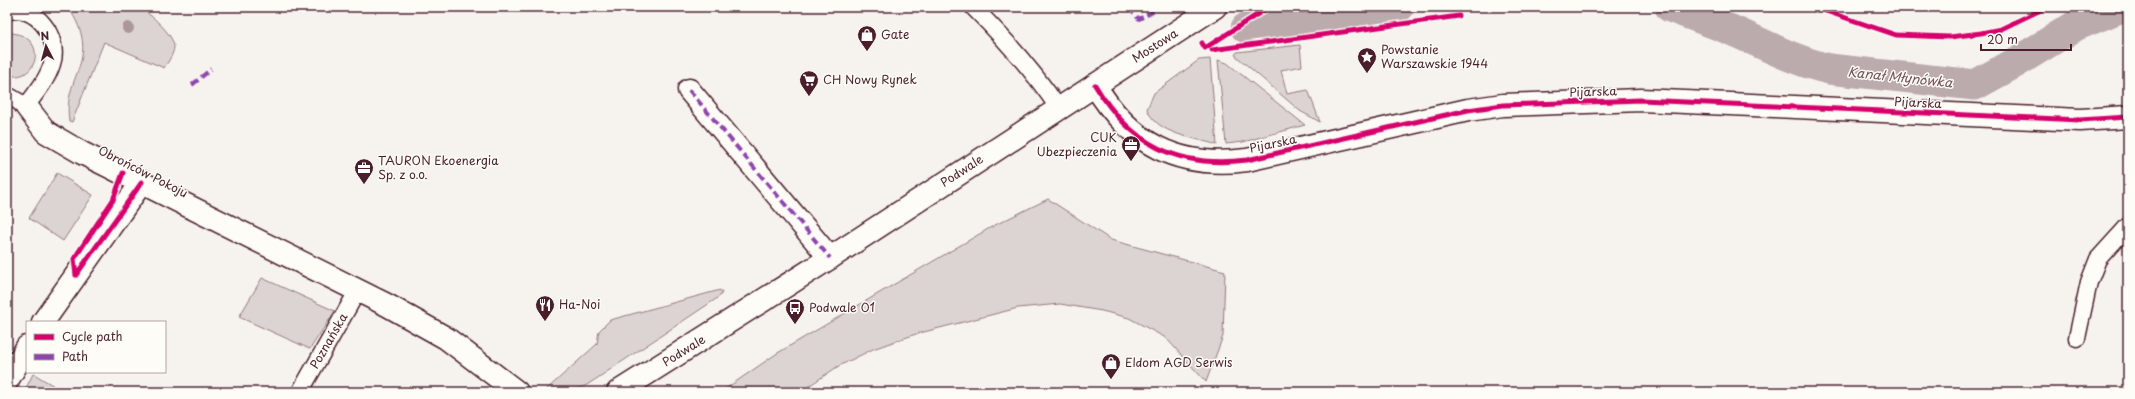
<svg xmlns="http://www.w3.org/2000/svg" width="2135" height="399" font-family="'Playpen Sans',sans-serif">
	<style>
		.green { fill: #dcd4d2; stroke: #937a7e }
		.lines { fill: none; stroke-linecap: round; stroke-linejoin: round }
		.canal { stroke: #bbabac; stroke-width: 31 }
		.lane-casing { stroke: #4a1f2b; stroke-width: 19 }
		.street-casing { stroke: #4a1f2b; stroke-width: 25 }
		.secondary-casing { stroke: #4a1f2b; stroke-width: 25 }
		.lane { stroke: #fdfcf7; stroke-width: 16 }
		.street { stroke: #fdfcf7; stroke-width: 22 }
		.secondary { stroke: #fdfcf7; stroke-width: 22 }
		.quiet { stroke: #8e44ad; stroke-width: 4; stroke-dasharray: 8 4; stroke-linecap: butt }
		.cycleway-casing { stroke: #fdfcf7; stroke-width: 8 }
		.cycleway { stroke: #d6006c; stroke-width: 5 }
		.tree { fill: #ab979a }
		.labels { text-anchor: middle; stroke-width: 3; stroke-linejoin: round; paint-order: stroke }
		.poi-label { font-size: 12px; fill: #4a1f2b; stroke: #fdfcf7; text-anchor: start }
		.street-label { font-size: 12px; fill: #4a1f2b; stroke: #fdfcf7 }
		.water-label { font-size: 13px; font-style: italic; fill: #725058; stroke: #fdfcf7 }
	</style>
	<rect width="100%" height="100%" fill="#f6f3ef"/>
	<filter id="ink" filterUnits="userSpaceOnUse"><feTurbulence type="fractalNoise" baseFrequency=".025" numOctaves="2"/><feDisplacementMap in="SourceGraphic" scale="8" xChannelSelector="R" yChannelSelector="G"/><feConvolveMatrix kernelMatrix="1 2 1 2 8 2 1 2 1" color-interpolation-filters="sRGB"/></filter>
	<g filter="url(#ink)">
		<path class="green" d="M68,7H139C149,13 175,35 174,48C173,55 168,62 164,68L104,42L72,122L69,121C62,74 104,60 68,7Z
			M12,33C49,37 38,84 7,75V35Z
			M1300,45L1302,66L1281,70L1287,94L1308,90L1320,122L1300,111L1235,55L1237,52Z
			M1210,59L1217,145C1194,137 1157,135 1147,109L1154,93L1199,60Z
			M1218,60L1227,63L1305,125L1243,142L1226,144Z
			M57,173L93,195L63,241L29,218Z
			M1048,199L1111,240L1225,271L1223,336L1206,382L1166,338L1129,318L1102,311L1060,304L1018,308L916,334L873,349L837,367L800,392H721L776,354L993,226Z
			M262,278L335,311L310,349L239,317Z
			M720,290L722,293L719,297L587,385L569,392L546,390L597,344L599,331L610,320Z
			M33,374H34L64,392H24Z"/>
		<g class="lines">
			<path class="canal" d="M1670,7C1691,15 1711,22 1731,30C1764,44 1794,61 1829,69L1975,85L2015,63L2075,26L2122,7
				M1246,28L1399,7"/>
			<defs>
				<path id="lane" d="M973,7C1005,39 1034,71 1059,109
					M7,12C35,2 61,38 52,64C47,80 36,93 26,106L7,95
					M2077,338L2089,282L2098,259L2128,226
					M300,392L358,290"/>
				<path id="street" d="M1095,85C1130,144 1178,169 1247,160L1468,110L1503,105L1641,100L2080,120L2128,117
					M689,90L830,258
					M26,106L46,132L82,153L387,305L446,338L517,392
					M43,322L142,182
					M7,381L27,347"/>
				<path id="secondary" d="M618,392L830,258L1215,7"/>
			</defs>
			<use href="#lane" class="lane-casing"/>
			<use href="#street" class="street-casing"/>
			<use href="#secondary" class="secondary-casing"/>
			<use href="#lane" class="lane"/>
			<use href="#street" class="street"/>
			<use href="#secondary" class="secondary"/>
			<path class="quiet" d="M1129,7L1139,19L1162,7
				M192,85L211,69
				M689,90L830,258"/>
			<defs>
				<path id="cycleway" d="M1814,7L1896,35L1950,37L1981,33L2001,29L2047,7
					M1202,43L1205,48L1269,7
					M1212,50L1459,16
					M1095,85C1130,144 1178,169 1247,160L1468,110L1503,105L1641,100L2080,120L2128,117
					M76,275L74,259L113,200L123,173
					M76,275L142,182"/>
			</defs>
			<use href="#cycleway" class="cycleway-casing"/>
			<use href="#cycleway" class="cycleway"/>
		</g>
		<circle class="tree" cx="128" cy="28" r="6"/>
	</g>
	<defs>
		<symbol id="shop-pin" viewBox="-11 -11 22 30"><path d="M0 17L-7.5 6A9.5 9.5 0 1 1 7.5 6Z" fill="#4a1f2b" stroke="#fdfcf7"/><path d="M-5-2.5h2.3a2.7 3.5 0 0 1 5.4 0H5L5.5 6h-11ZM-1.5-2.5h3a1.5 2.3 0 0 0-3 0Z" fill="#fff"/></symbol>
		<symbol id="sight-pin" viewBox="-11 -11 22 30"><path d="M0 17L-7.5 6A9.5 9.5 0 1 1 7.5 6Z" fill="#4a1f2b" stroke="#fdfcf7"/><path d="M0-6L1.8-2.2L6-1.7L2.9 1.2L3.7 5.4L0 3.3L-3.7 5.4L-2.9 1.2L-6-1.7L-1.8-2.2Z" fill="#fff"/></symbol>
		<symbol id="supermarket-pin" viewBox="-11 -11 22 30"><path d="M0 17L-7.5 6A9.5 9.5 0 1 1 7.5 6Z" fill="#4a1f2b" stroke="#fdfcf7"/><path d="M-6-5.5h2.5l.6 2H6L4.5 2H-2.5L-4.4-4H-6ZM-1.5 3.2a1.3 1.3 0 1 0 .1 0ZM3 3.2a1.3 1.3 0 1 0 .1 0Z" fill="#fff"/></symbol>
		<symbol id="office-pin" viewBox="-11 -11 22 30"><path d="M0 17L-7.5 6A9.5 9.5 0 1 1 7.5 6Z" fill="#4a1f2b" stroke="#fdfcf7"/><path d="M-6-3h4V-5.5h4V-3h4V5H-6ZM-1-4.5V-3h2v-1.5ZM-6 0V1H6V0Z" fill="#fff"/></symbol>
		<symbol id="restaurant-pin" viewBox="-11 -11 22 30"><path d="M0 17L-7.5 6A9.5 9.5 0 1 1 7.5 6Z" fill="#4a1f2b" stroke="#fdfcf7"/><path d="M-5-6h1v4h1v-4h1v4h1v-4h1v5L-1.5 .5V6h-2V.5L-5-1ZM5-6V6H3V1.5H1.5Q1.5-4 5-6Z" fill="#fff"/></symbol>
		<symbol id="bus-pin" viewBox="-11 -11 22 30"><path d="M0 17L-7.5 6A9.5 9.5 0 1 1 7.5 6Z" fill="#4a1f2b" stroke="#fdfcf7"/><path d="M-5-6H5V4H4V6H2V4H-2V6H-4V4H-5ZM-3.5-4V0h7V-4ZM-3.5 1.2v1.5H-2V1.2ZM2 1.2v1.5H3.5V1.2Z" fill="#fff"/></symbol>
	</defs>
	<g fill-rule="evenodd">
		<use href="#shop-pin" x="856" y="24" width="22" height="30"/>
		<use href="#sight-pin" x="1356" y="46" width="22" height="30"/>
		<use href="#supermarket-pin" x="798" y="69" width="22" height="30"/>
		<use href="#office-pin" x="1120" y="134" width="22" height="30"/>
		<use href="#office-pin" x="353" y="157" width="22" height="30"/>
		<use href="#restaurant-pin" x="534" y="294" width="22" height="30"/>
		<use href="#bus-pin" x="784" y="297" width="22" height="30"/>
		<use href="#shop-pin" x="1100" y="352" width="22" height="30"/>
	</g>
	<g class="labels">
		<g class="poi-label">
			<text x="881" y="39">Gate</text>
			<text x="1381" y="54">Powstanie<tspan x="1381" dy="14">Warszawskie 1944</tspan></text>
			<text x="823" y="84">CH Nowy Rynek</text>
			<text x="1117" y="142" text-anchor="end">CUK<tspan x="1117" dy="14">Ubezpieczenia</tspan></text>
			<text x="378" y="165">TAURON Ekoenergia<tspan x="378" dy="14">Sp. z o.o.</tspan></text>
			<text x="559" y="309">Ha-Noi</text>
			<text x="809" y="312">Podwale 01</text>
			<text x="1125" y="367">Eldom AGD Serwis</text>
		</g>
		<g class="street-label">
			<text transform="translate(1155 46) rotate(-33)" y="4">Mostowa</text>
			<text transform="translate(1593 92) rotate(-2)" y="4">Pijarska</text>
			<text transform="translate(1918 103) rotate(3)" y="4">Pijarska</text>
			<text transform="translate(1273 144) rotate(-12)" y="4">Pijarska</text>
			<text transform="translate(962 171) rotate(-33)" y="4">Podwale</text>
			<text transform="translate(143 172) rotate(27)" y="4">Obrońców Pokoju</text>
			<text transform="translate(329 341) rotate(-60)" y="4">Poznańska</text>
			<text transform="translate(684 351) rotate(-32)" y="4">Podwale</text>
		</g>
		<g class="water-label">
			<text transform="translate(1900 77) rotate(6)" y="5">Kanał Młynówka</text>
		</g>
	</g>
	<rect width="2135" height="399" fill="none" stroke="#fdfcf7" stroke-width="24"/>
	<rect x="12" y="12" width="2111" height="375" fill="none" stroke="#4a1f2b" stroke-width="1.5" filter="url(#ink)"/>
	<rect x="26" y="321" width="140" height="52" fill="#fdfcf7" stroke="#b5a4a5"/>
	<rect x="34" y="334" width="20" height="6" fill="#d6006c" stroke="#b5a4a5"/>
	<text x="62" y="341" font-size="12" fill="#4a1f2b">Cycle path</text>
	<rect x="34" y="354" width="20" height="6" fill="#8e44ad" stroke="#b5a4a5"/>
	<text x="62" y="361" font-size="12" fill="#4a1f2b">Path</text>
	<g transform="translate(46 46) rotate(354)" stroke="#fdfcf7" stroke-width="3" paint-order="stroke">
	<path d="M0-3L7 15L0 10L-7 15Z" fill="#4a1f2b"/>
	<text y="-6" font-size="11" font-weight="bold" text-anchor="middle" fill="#4a1f2b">N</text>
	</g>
	<path d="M1981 44v6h90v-6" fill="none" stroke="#4a1f2b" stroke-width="2"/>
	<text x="1987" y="44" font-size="12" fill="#4a1f2b" stroke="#fdfcf7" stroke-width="3" paint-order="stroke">20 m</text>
</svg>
